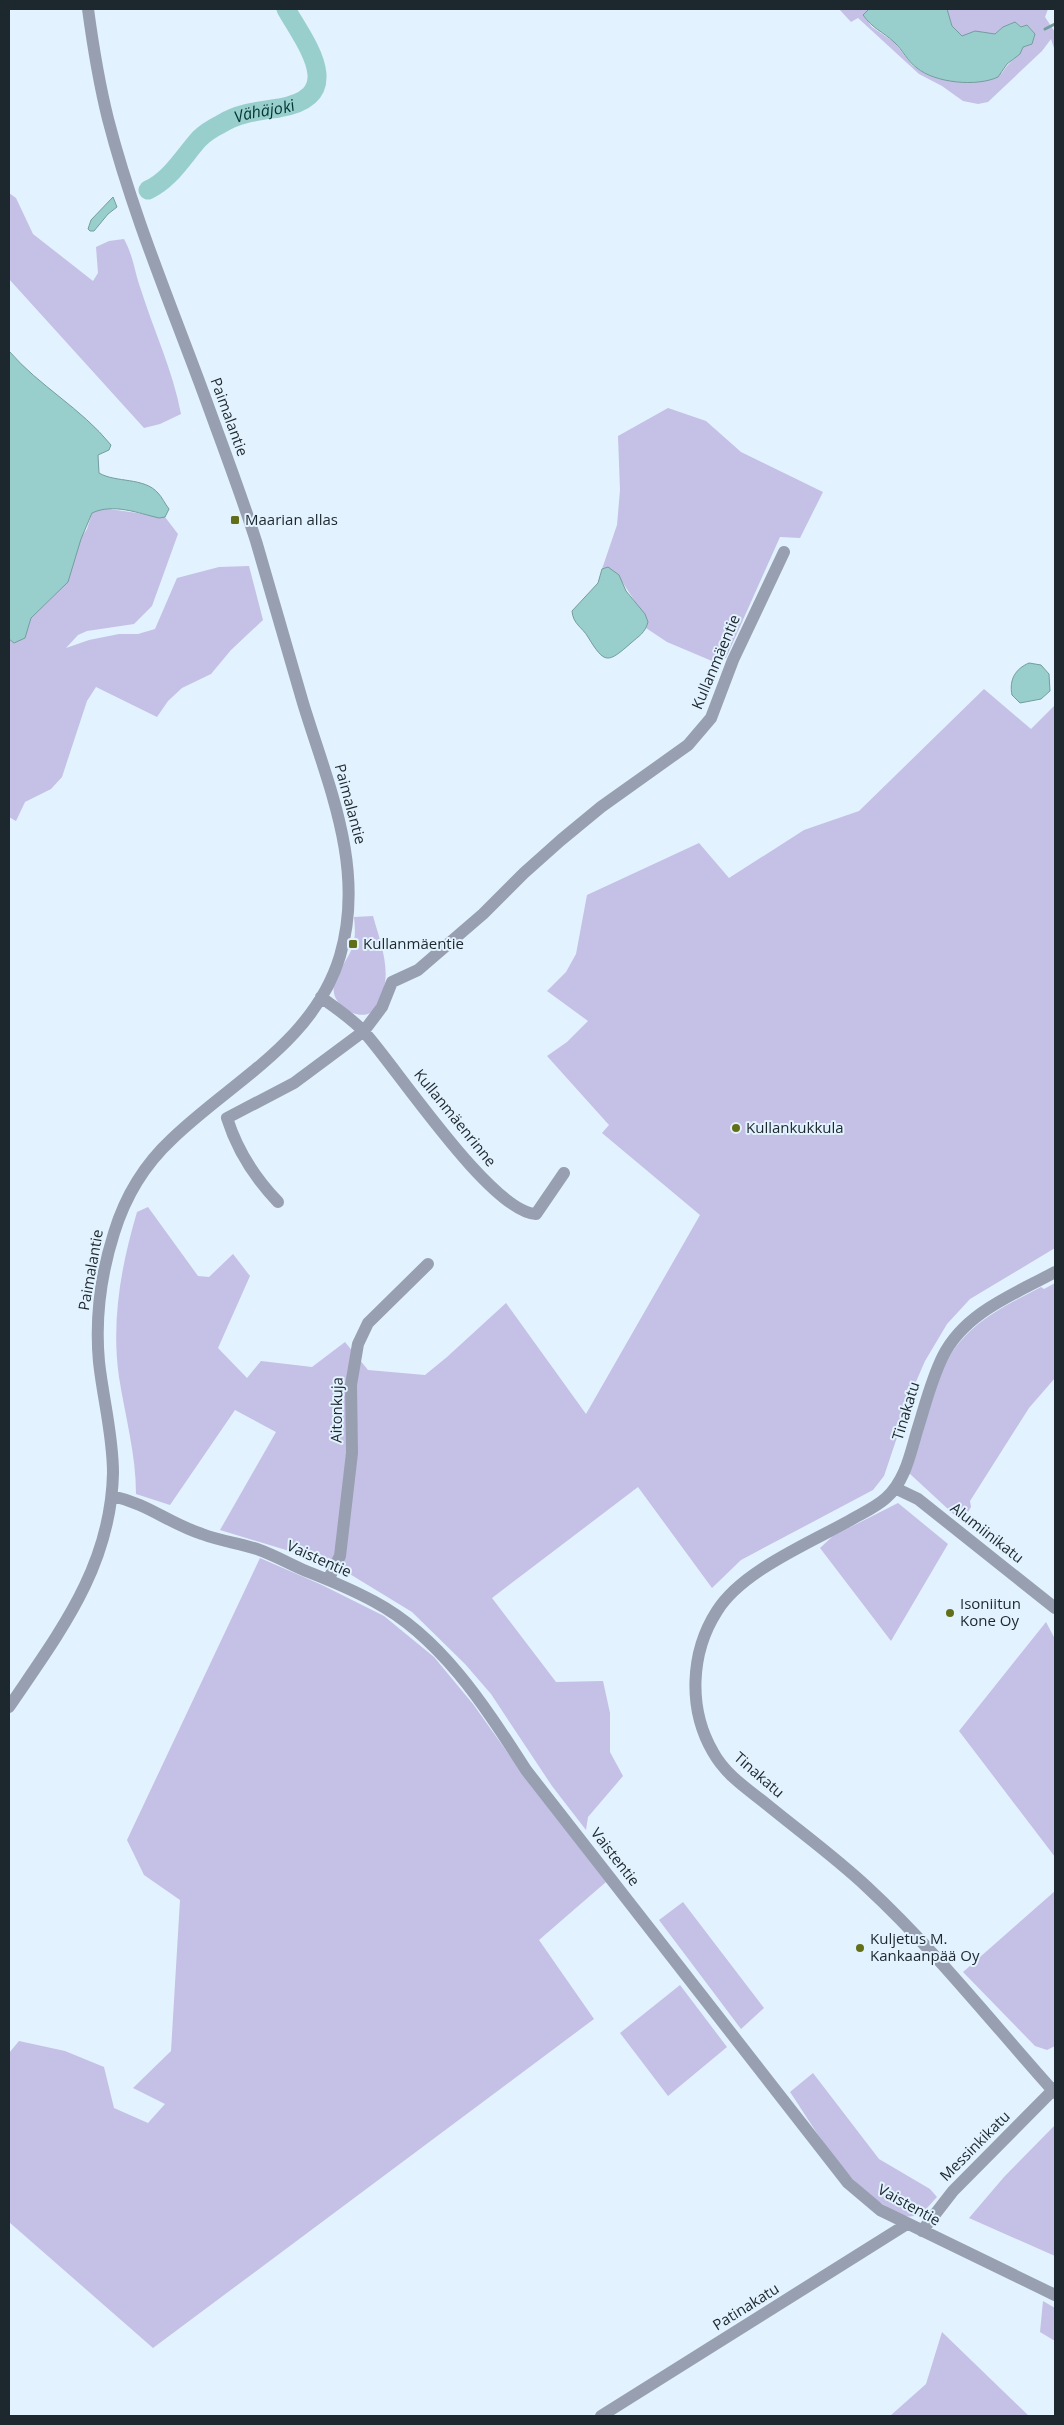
<svg xmlns="http://www.w3.org/2000/svg" width="1064" height="2425" font-family="'Open Sans',sans-serif">
	<style>
		.green { fill: #c5c0e6 }
		.water { fill: #98cfcc; stroke: #739d9d }
		.lines { fill: none; stroke-linecap: round; stroke-linejoin: round }
		.stream { stroke: #739d9d; stroke-width: 3 }
		.river { stroke: #98cfcc; stroke-width: 19 }
		.minor { stroke: #989fb0; stroke-width: 12 }
		.poi-dot { fill: #636f18; stroke: #e2f2fe; stroke-width: 2 }
		.labels { text-anchor: middle; stroke-width: 4; stroke-linejoin: round; paint-order: stroke }
		.street-label { font-size: 15px; fill: #1d272e; stroke: #e2f2fe }
		.poi-label { font-size: 15px; fill: #1d272e; stroke: #e2f2fe; text-anchor: start }
		.water-label { font-size: 16px; font-style: italic; fill: #003534; stroke: #e2f2fe }
	</style>
	<rect width="100%" height="100%" fill="#e2f2fe"/>
	<path class="green" d="M839,9H869L863,15L872,27L894,42L912,65L926,74L968,83L1002,73C1008,62 1018,58 1023,47L1032,44L1035,34L1027,25L1021,27L1015,22L1003,27L995,34L980,32L962,36L952,26L947,9H1048L1045,17L1055,32V51L1051,39L1042,51L988,102L978,104L963,101L942,86L919,74L858,18L851,22Z
		M9,193L16,198L33,234L93,281L98,273L96,247L109,241L124,239C134,258 134,270 141,290C154,331 173,371 181,414L160,424L144,428L9,279Z
		M668,408L706,421L741,452L823,492L800,538L780,537L726,658L712,661L667,642L646,628L648,622L623,583L608,567L602,569L617,525L620,490L618,436Z
		M102,508L165,517L178,534L152,606L134,624L87,631L78,635L66,648L89,640L119,634H138L155,629L177,578L219,567L249,566L263,620L231,650L211,674L182,688L168,701L157,717L96,687L87,701L62,777L51,789L25,802L16,821L9,817V639L14,643L25,638L31,618L68,582L81,538L87,529L92,513Z
		M984,689L1031,729L1055,705V1248L970,1299L947,1324L925,1361L915,1384L884,1476L873,1490L741,1560L712,1588L638,1487L492,1598L556,1682L603,1681L610,1713V1752L623,1776L588,1817L586,1830L552,1786L491,1694L465,1664L412,1612L335,1565L220,1530L276,1432L235,1410L170,1505L136,1494C136,1454 125,1416 119,1377C111,1321 121,1266 137,1212L148,1207L198,1276L209,1277L233,1254L250,1276L218,1348L247,1378L261,1361L312,1367L345,1342L368,1370L425,1375L447,1357L506,1303L586,1414L700,1215L602,1133L609,1125L547,1056L567,1042L588,1021L547,991L566,972L576,954L587,895L699,843L729,878L804,830L859,811Z
		M373,916C379,938 391,968 383,991C381,999 377,1009 370,1013C357,1020 336,1006 334,993C331,976 347,963 352,948C356,937 355,928 354,917Z
		M1055,1283V1378L1029,1408L970,1501L971,1507L962,1522L909,1473L941,1372C963,1325 997,1310 1041,1287L1044,1289Z
		M898,1503L948,1544L891,1641L820,1548L833,1536Z
		M260,1558L322,1585L384,1616L434,1657L473,1704L522,1773L606,1882L539,1940L594,2019L153,2348L9,2222V2053L19,2041L65,2051L104,2067L114,2108L148,2123L165,2104L133,2088L171,2051L180,1900L144,1875L127,1840Z
		M1046,1622L1055,1639V1857L959,1731Z
		M1055,1891V2046L1047,2050L1035,2046L963,1972Z
		M683,1902L764,2008L741,2029L659,1920Z
		M680,1985L727,2047L668,2096L620,2033Z
		M813,2073L879,2159L930,2189L937,2197C930,2204 924,2214 914,2216C905,2218 897,2213 889,2208C844,2182 819,2135 790,2092Z
		M1055,2125V2256L969,2218L1004,2177Z
		M1043,2301L1055,2308V2341L1040,2332Z
		M942,2332L1029,2416H890L926,2384Z"/>
	<path class="water" d="M869,9H947L952,26L962,36L975,31L995,34L1003,27L1015,22L1021,27L1027,25L1035,34L1032,44L1023,47L1020,54L1007,64L998,77C977,87 935,83 917,68C907,61 903,50 894,42C882,31 873,29 863,15Z
		M113,197L117,207L108,214L94,231H90L88,229L91,220Z
		M9,351C39,386 81,408 111,445L109,450L98,455L99,473C116,483 144,477 158,493C162,497 165,504 169,509L165,517L159,518C138,513 113,503 92,513L81,539L68,582L31,618L25,638L14,643L9,639Z
		M608,567L619,575L626,591L645,614L648,622C645,633 639,636 631,643C608,663 605,665 588,637C582,627 573,624 572,611L598,583L602,569Z
		M1029,663L1041,665L1049,674L1050,691L1041,699L1020,703L1012,695C1009,680 1015,669 1029,663Z"/>
	<g class="lines">
		<path class="stream" d="M1045,29L1055,24"/>
		<path class="river" id="s1" d="M148,190C170,180 183,157 199,139C205,133 213,128 221,124C238,113 259,111 279,108C348,96 306,44 286,9"/>
		<path class="minor" d="M321,997C335,1008 353,1019 365,1033C398,1070 491,1212 536,1214L564,1173
			M278,1202C255,1178 237,1150 227,1118L294,1083L364,1031L382,1007L392,982L418,970L483,914L524,873L561,840L601,807L688,745L711,718L733,660L784,552
			M1055,1272C1015,1294 965,1312 943,1356C931,1380 925,1406 917,1431C910,1455 905,1481 886,1498C875,1508 860,1514 847,1522C807,1544 741,1572 717,1611C690,1653 688,1709 713,1752C725,1774 746,1788 765,1803C799,1831 835,1857 867,1887C935,1950 993,2024 1055,2093
			M895,1488L918,1499L1055,1608
			M112,1496C149,1504 168,1523 202,1534C220,1541 239,1543 257,1549C274,1555 290,1564 306,1571C329,1580 353,1590 375,1602C442,1638 486,1708 526,1770L848,2183L880,2210L1055,2295
			M328,1580L340,1556L352,1453L351,1385L358,1344L368,1323L428,1264
			M9,1707C59,1633 111,1567 113,1473C113,1435 103,1399 99,1362C95,1319 101,1274 114,1233C125,1197 144,1165 172,1139C232,1081 314,1042 340,956C366,868 328,785 303,703C287,649 272,595 256,541C241,494 223,447 206,400C172,307 133,216 108,119C99,83 93,46 88,9
			M922,2231L953,2191L1055,2088
			M601,2416L907,2224"/>
	</g>
	<g class="poi-dot">
		<rect x="230" y="515" width="10" height="10" rx="2.5"/>
		<rect x="348" y="939" width="10" height="10" rx="2.5"/>
		<circle cx="736" cy="1128" r="5"/>
		<circle cx="950" cy="1613" r="5"/>
		<circle cx="860" cy="1948" r="5"/>
	</g>
	<g class="labels">
		<g class="street-label">
			<text transform="translate(229 417) rotate(70)" y="5">Paimalantie</text>
			<text transform="translate(716 662) rotate(-67)" y="5">Kullanmäentie</text>
			<text transform="translate(350 804) rotate(75)" y="5">Paimalantie</text>
			<text transform="translate(455 1118) rotate(51)" y="5">Kullanmäenrinne</text>
			<text transform="translate(91 1270) rotate(-80)" y="5">Paimalantie</text>
			<text transform="translate(337 1410) rotate(-89)" y="5">Aitonkuja</text>
			<text transform="translate(906 1411) rotate(-73)" y="5">Tinakatu</text>
			<text transform="translate(987 1533) rotate(38)" y="5">Alumiinikatu</text>
			<text transform="translate(319 1559) rotate(24)" y="5">Vaistentie</text>
			<text transform="translate(759 1775) rotate(41)" y="5">Tinakatu</text>
			<text transform="translate(615 1857) rotate(52)" y="5">Vaistentie</text>
			<text transform="translate(975 2146) rotate(-45)" y="5">Messinkikatu</text>
			<text transform="translate(909 2205) rotate(29)" y="5">Vaistentie</text>
			<text transform="translate(746 2307) rotate(-32)" y="5">Patinakatu</text>
		</g>
		<g class="poi-label">
			<text x="245" y="525">Maarian allas</text>
			<text x="363" y="949">Kullanmäentie</text>
			<text x="746" y="1133">Kullankukkula</text>
			<text x="960" y="1609">Isoniitun<tspan x="960" dy="17">Kone Oy</tspan></text>
			<text x="870" y="1944">Kuljetus M.<tspan x="870" dy="17">Kankaanpää Oy</tspan></text>
		</g>
		<g class="water-label">
			<text dy="6" stroke="none"><textPath href="#s1" startOffset="145">Vähäjoki</textPath></text>
		</g>
	</g>
	<rect width="1064" height="2425" fill="none" stroke="#1d272e" stroke-width="20"/>
</svg>
